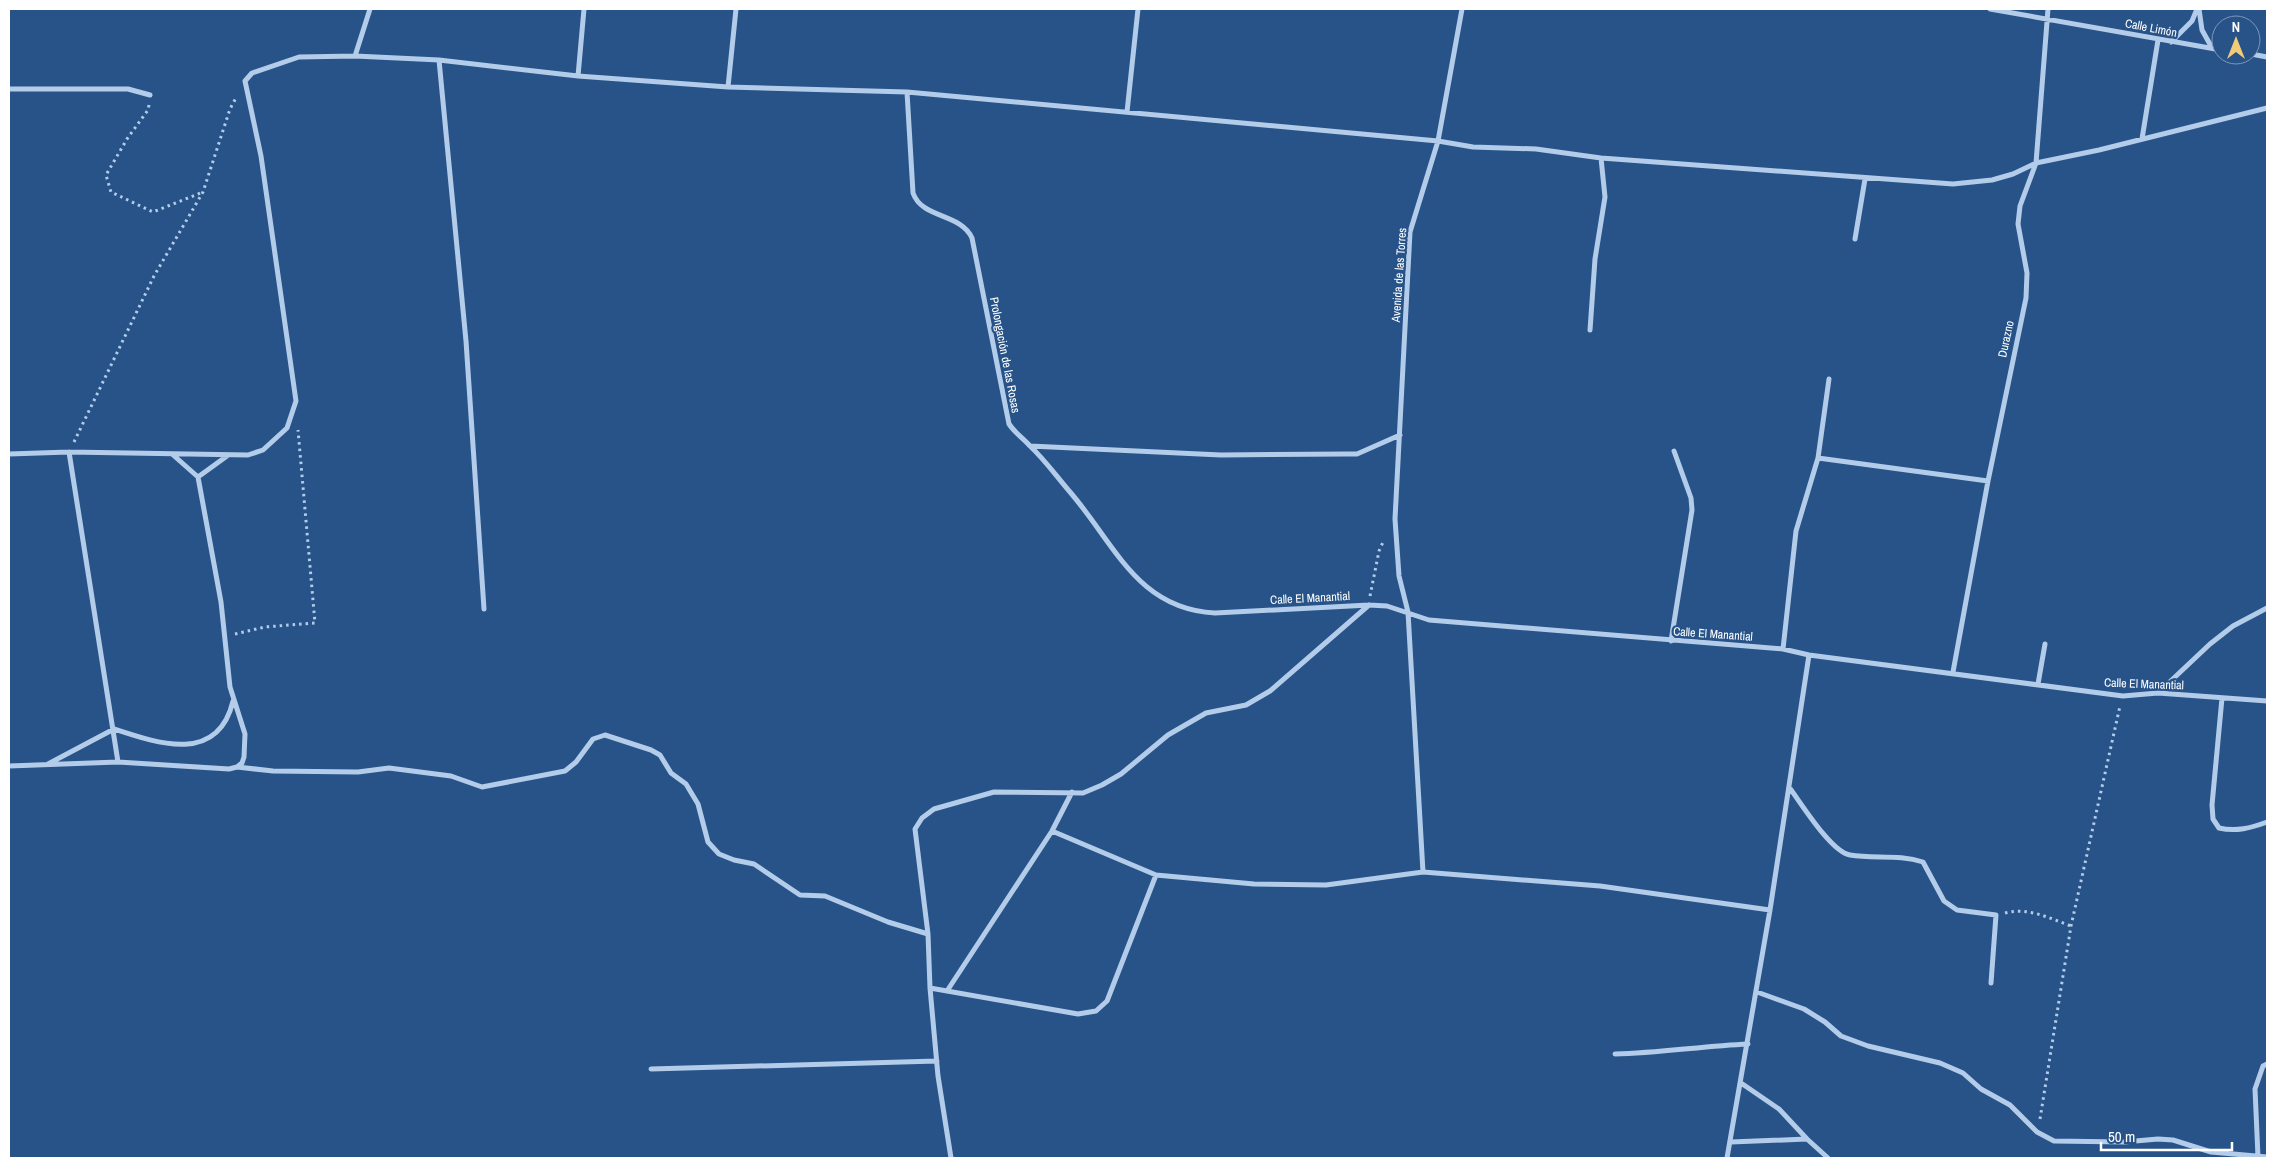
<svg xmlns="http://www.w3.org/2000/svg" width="2276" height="1167" font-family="'Archivo Narrow',sans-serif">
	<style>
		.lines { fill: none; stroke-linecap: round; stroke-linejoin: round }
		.path { stroke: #b3cce9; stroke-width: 3; stroke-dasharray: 2.5 4; stroke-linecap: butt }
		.minor { stroke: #b3cce9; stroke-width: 5 }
		.labels { text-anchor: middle; stroke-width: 4.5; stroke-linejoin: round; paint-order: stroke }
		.street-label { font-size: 12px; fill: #fff; stroke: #275388 }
	</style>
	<rect width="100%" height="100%" fill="#275388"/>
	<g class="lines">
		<path class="path" d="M149,105L148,110L127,139L106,175L111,192L153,212L203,192
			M74,442L154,276L203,192L230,109L237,96
			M1370,596L1379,551L1384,540
			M235,634L265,627L315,623L298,430
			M2005,913C2028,907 2049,918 2071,926
			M2040,1119L2071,926L2120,706"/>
		<path class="minor" d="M1990,9L2221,50
			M2199,9L2202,30L2212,48
			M2171,42L2192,21L2197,9
			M2251,54L2267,57
			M355,56L370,9
			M439,60L466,341L484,609
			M578,76L584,9
			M728,87L736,9
			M9,89H128L150,95
			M907,92L913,193C922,219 961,213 972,238L1009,424C1015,433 1023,438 1030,446C1045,460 1057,477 1070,492C1115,544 1137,609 1215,613L1369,605L1387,606L1429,620L1783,649L1809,655L2123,696L2158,693L2267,701
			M1127,112L1138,9
			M2142,139L2158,40
			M1855,239L1865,179
			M1590,330L1595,259L1605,197L1601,158
			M1829,379L1818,458L1988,481
			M1030,446L1221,455L1346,454H1357L1400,435
			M69,452L118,762
			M9,454L69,452L248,455L263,450L287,428L296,401L261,156L245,81L252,73L299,57L355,56L439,60L578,76L728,87L907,92L1438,141L1473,147L1536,149L1601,158L1953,184L1992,180L2013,174L2036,163L2099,150L2267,108
			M198,477L227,456
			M1671,641L1692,510L1691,498L1674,451
			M1783,649L1796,531L1818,458
			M1953,672L1988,481L2026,298L2027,273L2018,224L2020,206L2036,163L2048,9
			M2038,684L2045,644
			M2158,693L2210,644L2233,626L2267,608
			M2222,698L2212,805L2213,819L2219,828C2236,832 2251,828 2267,822
			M48,764L114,729C159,744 218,764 233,701
			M9,766L118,762L229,769L237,767L242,763L244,757L245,734L230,687L221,602L198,477L172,454
			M237,767L273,771L358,772L389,768L451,776L482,787L565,771L576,762L593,739L605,735L651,750L660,755L671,773L686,784L698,804L708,842L719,854L734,860L754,864L800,895L825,896L888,922L928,934
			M1789,787C1801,803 1831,852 1850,855C1874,859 1899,854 1923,862L1944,901L1957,910L1996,915L1991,983
			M1052,831L1156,875L1254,884L1326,885L1423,872L1600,886L1770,910
			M1423,872L1408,612L1399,576L1395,519L1410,232L1438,141L1462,9
			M930,988L1078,1014L1096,1011L1107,1001L1156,875
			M947,991L1052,831L1072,792
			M1757,992L1804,1009L1825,1022L1841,1036L1868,1046L1940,1063L1963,1073L1981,1089L2010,1105L2037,1132L2054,1141L2124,1142L2158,1139L2173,1140L2211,1152L2267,1157
			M1615,1054C1660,1053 1703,1046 1748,1044
			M651,1069L937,1061
			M1741,1083L1779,1109L1807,1139
			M1731,1142L1807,1139L1828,1158
			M2258,1157L2255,1089L2263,1066L2267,1064
			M951,1158L938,1076L930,988L928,934L915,829L922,818L934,809L994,792L1083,793L1102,785L1121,774L1168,735L1206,713L1246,705L1270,691L1369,605
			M1727,1158L1770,910L1809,655"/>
	</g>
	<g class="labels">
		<g class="street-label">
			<text transform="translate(2151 28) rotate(11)" y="4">Calle Limón</text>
			<text transform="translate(1399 275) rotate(-86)" y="4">Avenida de las Torres</text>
			<text transform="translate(2006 339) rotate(-78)" y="4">Durazno</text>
			<text transform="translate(1005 355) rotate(79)" y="4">Prolongación de las Rosas</text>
			<text transform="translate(1310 598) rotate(-3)" y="4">Calle El Manantial</text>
			<text transform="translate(1713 634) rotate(4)" y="4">Calle El Manantial</text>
			<text transform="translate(2144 684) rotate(2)" y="4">Calle El Manantial</text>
		</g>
	</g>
	<rect width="2276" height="1167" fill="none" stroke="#ffffff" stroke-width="20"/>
	<g transform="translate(2236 40)"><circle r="24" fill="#275388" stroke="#7d98b8"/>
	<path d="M0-4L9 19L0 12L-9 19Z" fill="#f1cc78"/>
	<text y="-8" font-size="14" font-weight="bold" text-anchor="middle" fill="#ffffff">N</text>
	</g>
	<path d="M2101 1142v8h131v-8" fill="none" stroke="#ffffff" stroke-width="2.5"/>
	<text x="2108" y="1142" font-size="15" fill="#ffffff" stroke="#275388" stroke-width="4" paint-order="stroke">50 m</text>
</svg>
